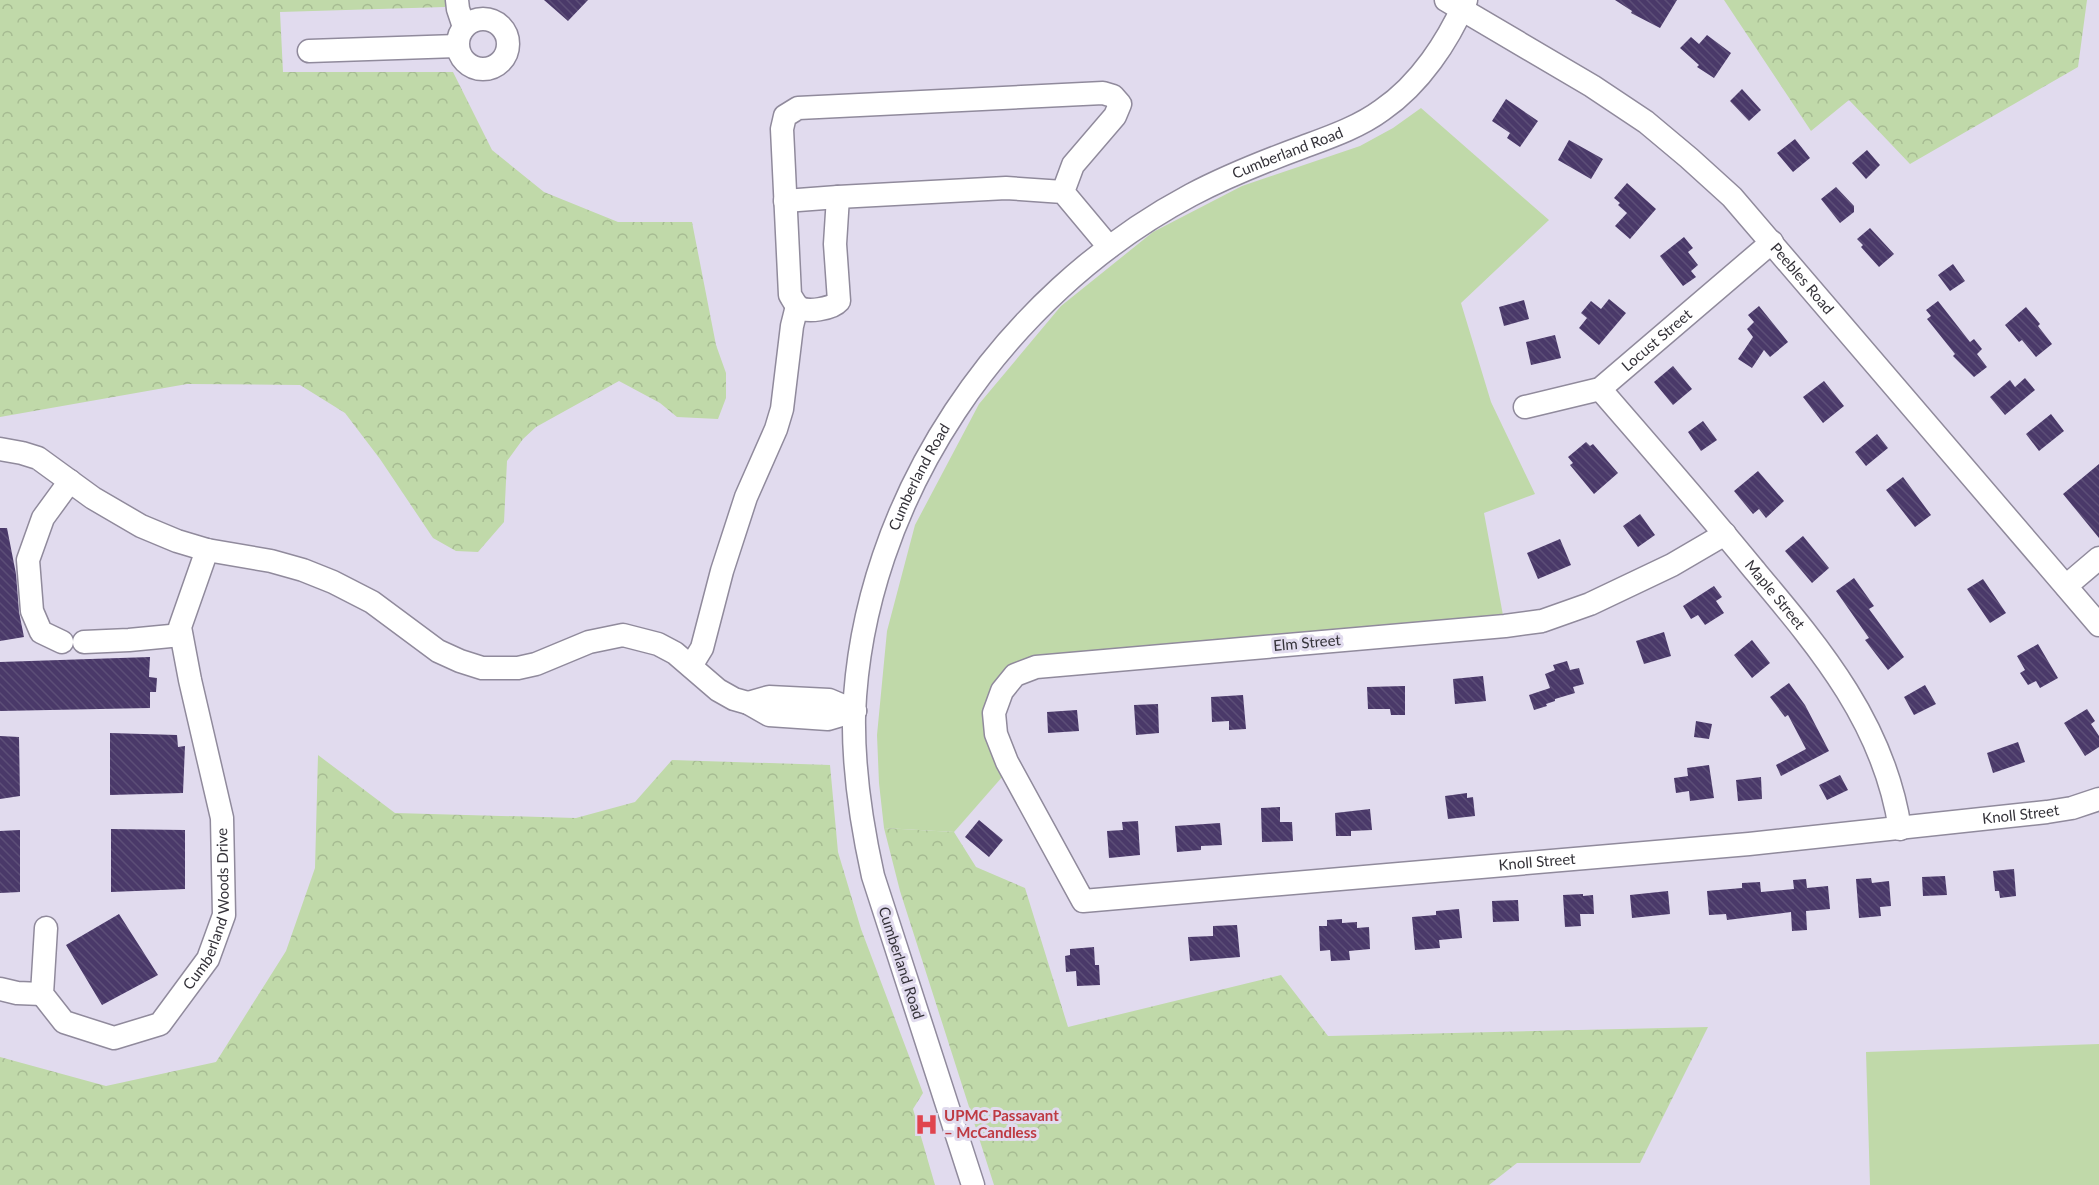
<svg xmlns="http://www.w3.org/2000/svg" width="2099" height="1185" font-family="Lato,sans-serif">
	<style>
		.green { fill: #c0d9a9 }
		.forest { fill: url(#forest-crowns) }
		.building { fill: url(#building-back-hatch) }
		.lines { fill: none; stroke-linecap: round; stroke-linejoin: round }
		.minor-casing { stroke: #908a9c; stroke-width: 25 }
		.minor { stroke: #fff; stroke-width: 22 }
		.labels { text-anchor: middle; stroke-width: 6; stroke-linejoin: round; paint-order: stroke }
		.street-label { font-size: 15px; fill: #343239; stroke: #e1dbee }
		.health-label { font-size: 15px; font-weight: bold; fill: #be3a42; stroke: #e1dbee; text-anchor: start }
	</style>
	<defs>
		<pattern id="forest-crowns" width="20" height="18" patternUnits="userSpaceOnUse" patternTransform="scale(1.5)"><rect width="20" height="18" fill="#c0d9a9"/><path d="M2 6a3 3 0 1 1 6 0M12 15a3 3 0 1 1 6 0" fill="none" stroke="#a6bb92"/></pattern>
		<pattern id="building-back-hatch" width="6" height="6" patternUnits="userSpaceOnUse" patternTransform="scale(1.5)"><rect width="6" height="6" fill="#4a3969"/><path d="M-1 5l2 2M0 0l6 6M5-1l2 2" fill="none" stroke="#5c4e77"/></pattern>
	</defs>
	<rect width="100%" height="100%" fill="#e1dbee"/>
	<path class="green" d="M1421,108L1549,220L1461,303L1491,402L1535,494L1484,513L1505,626L1048,665L1002,691L1010,768L954,832L884,828L879,783L877,735L887,631L915,525L979,404L1061,306L1153,232L1242,186L1360,146L1393,128Z
		M2099,1044V1185H1870L1866,1052Z"/>
	<path class="forest" d="M0,0H445V7L280,12L283,72H453L492,150L544,192L618,222H692L716,345L726,373V398L718,419L677,417L660,403L619,381L536,427L523,439L507,461L504,522L478,552L456,551L433,538L380,459L345,413L300,385L187,384L0,417Z
		M1724,0H2087L2078,67L1910,164L1849,100L1811,131Z
		M318,755L395,813L576,818L635,802L672,760L830,765L838,852L861,929L923,1093L913,1109L935,1185H0V1057L106,1086L216,1062L286,951L315,868Z
		M884,828L954,832L976,867L1025,888L1068,1027L1281,975L1328,1036L1708,1027L1640,1163H1517L1489,1185H994L900,891Z"/>
	<path class="building" d="M544,0H588L568,21Z
		M1615,0H1677L1660,28L1631,13L1632,11Z
		M1707,35L1731,53L1714,78L1697,67L1699,65L1680,48L1691,37L1699,44Z
		M1742,89L1761,110L1749,121L1730,101Z
		M1506,99L1538,121L1520,147L1507,138L1510,133L1492,121Z
		M1795,139L1810,158L1793,172L1777,153Z
		M1569,140L1603,159L1591,179L1558,160Z
		M1867,150L1880,165L1866,179L1852,163Z
		M1627,183L1656,209L1630,239L1615,226L1627,213L1618,205L1620,203L1614,198Z
		M1836,187L1854,206V212L1840,223L1821,199Z
		M1870,228L1894,254L1879,267L1861,247L1863,245L1857,239Z
		M1684,237L1693,248L1688,252L1698,265L1691,271L1696,277L1683,286L1660,256Z
		M1953,264L1965,281L1950,291L1938,275Z
		M1609,299L1626,313L1599,345L1579,328L1587,318L1581,313L1591,301L1601,309Z
		M1524,300L1529,319L1504,326L1499,307Z
		M1938,301L1970,342L1974,339L1982,349L1977,354L1987,367L1974,377L1953,356L1955,354L1927,319L1931,316L1926,310Z
		M1759,306L1788,342L1770,357L1764,350L1752,368L1738,359L1753,337L1747,329L1754,322L1748,315Z
		M2026,307L2040,324L2038,326L2052,344L2036,357L2022,340L2019,342L2005,325Z
		M1555,335L1561,358L1531,365L1526,342Z
		M1673,366L1692,389L1673,405L1654,382Z
		M2025,378L2035,390L2005,415L1990,397L2010,380L2015,387Z
		M1824,381L1844,406L1823,423L1803,397Z
		M2051,414L2064,431L2039,451L2026,434Z
		M1703,421L1717,440L1701,451L1688,432Z
		M1877,434L1888,448L1866,466L1855,452Z
		M1586,442L1590,446L1593,444L1618,473L1594,494L1570,465L1573,463L1568,457Z
		M2099,464V538L2063,494Z
		M1758,471L1784,501L1766,518L1759,509L1753,514L1734,491Z
		M1903,477L1931,515L1915,527L1886,490Z
		M1640,514L1655,535L1638,547L1623,526Z
		M0,528H7L16,574L19,612L24,637L0,641Z
		M1803,536L1829,568L1812,583L1785,551Z
		M1560,539L1571,565L1538,579L1527,553Z
		M1854,578L1874,606L1869,609L1904,657L1888,670L1865,640L1869,638L1836,591Z
		M1983,579L2006,613L1990,623L1967,589Z
		M1714,586L1722,597L1716,601L1724,613L1705,625L1698,615L1691,619L1683,606Z
		M1664,632L1671,656L1644,664L1636,641Z
		M1752,640L1770,663L1752,678L1734,655Z
		M2038,644L2058,678L2040,688L2036,681L2028,685L2020,673L2025,670L2017,656Z
		M150,657L149,677L157,678L156,692H150V708L0,711V662Z
		M1567,661L1570,670L1579,668L1584,684L1573,687L1575,693L1555,699V701L1546,704L1547,706L1534,710L1529,695L1550,688L1545,674L1555,670L1553,665Z
		M1483,676L1486,701L1455,704L1453,679Z
		M1789,683L1805,705L1829,751L1781,776L1776,765L1806,749L1788,715L1785,717L1770,697Z
		M1925,685L1936,704L1914,715L1904,697Z
		M1405,686V715H1391L1390,709H1368L1367,687Z
		M1243,695L1246,729L1229,730V721L1212,722L1211,697Z
		M1158,704L1159,733L1136,735L1134,705Z
		M2087,709L2095,721L2091,724L2099,736V747L2085,756L2064,723Z
		M1077,710L1079,731L1048,733L1047,712Z
		M1696,721L1712,724L1709,739L1694,737Z
		M110,733L177,735L178,747L185,746L183,793L110,795Z
		M0,736L19,737L20,796L0,799Z
		M2018,742L2025,762L1993,773L1987,753Z
		M1709,765L1714,798L1690,801L1689,791L1676,793L1674,778L1688,776L1687,768Z
		M1840,775L1848,790L1827,800L1819,785Z
		M1761,777L1762,799L1738,801L1736,780Z
		M1467,793V798L1473,797L1475,816L1448,819L1445,796Z
		M1280,807V822H1292L1293,841L1262,842L1261,808Z
		M1370,809L1372,830L1351,831V836H1336L1335,813Z
		M979,820L1003,840L989,857L965,837Z
		M1138,821L1140,855L1109,858L1107,831L1123,830L1122,822Z
		M1220,823L1222,845L1201,846V850L1177,852L1175,826Z
		M111,829L185,830V889L111,892Z
		M20,830V892L0,893V831Z
		M2014,869L2016,896L2000,898L1999,891H1995L1993,871Z
		M1945,876L1947,895L1923,896L1922,877Z
		M1871,878L1872,883L1889,881L1891,906L1880,907L1881,916L1859,918L1856,879Z
		M1806,879L1807,888L1828,886L1830,909L1806,911L1807,930L1792,931L1791,912L1727,920L1726,914L1709,915L1707,891L1742,888V883L1760,882L1761,892L1794,889L1793,880Z
		M1668,891L1670,914L1632,918L1630,895Z
		M1583,894V896L1593,895L1594,914H1580L1581,926L1565,927L1563,895Z
		M1518,900L1519,921L1493,922L1492,901Z
		M1459,909L1462,938L1439,940L1440,948L1415,950L1412,917L1436,915V911Z
		M119,914L158,975L102,1005L66,945Z
		M1342,919V923L1357,922V928L1369,927L1370,949L1349,951L1350,960L1331,961L1330,950L1320,951L1319,926H1327V920Z
		M1237,925L1240,957L1190,961L1188,937L1213,936V926Z
		M1094,947L1095,965H1099L1100,985L1077,986L1076,971L1066,972L1065,956L1070,955V949Z"/>
	<g class="lines">
		<defs>
			<g id="minor">
				<path d="M457,0L458,9L464,27"/>
				<path id="s1" d="M1446,0L1592,86L1646,122L1689,158L1732,197L2099,625"/>
				<circle cx="483" cy="44" r="25"/>
				<path d="M309,51L457,46"/>
				<path d="M1063,192L1073,165L1115,116L1120,104L1113,96L1103,93L798,108L785,116L782,129L790,295C792,298 795,304 798,307C807,313 832,309 839,301L835,244L838,197L1006,188L1063,192L1109,247"/>
				<path d="M785,201L838,197"/>
				<path id="s2" d="M1600,389C1651,448 1702,506 1751,566C1818,646 1884,722 1900,829"/>
				<path id="s3" d="M1525,407L1600,389L1772,242"/>
				<path d="M0,449L22,453L38,458L93,498L141,526L177,541L207,550L271,561L303,570L333,582L372,602L438,651L460,661L482,668H518L536,664L589,642L623,635L658,644L675,653L718,690L734,699L748,703L769,715L828,719L855,711"/>
				<path id="s4" d="M1725,534L1672,565L1590,604L1542,621L1505,626L1036,667L1015,675L1002,691L994,713L996,734L1007,762L1083,901L1749,844L2047,812L2072,808L2099,799"/>
				<path d="M2066,586L2099,558"/>
				<path d="M62,642L41,632L32,611L28,560L43,518L70,481"/>
				<path d="M84,642L129,640L181,635"/>
				<path d="M691,666L702,648L722,571L746,497L776,429L782,409L792,326L797,306"/>
				<path d="M748,703L769,697L829,700L855,711"/>
				<path id="s5" d="M46,928L42,994L64,1022L114,1038L160,1024L208,959L224,915L222,818L190,680L180,627L207,550"/>
				<path d="M0,989L17,993L42,994"/>
				<path id="s6" d="M973,1185L873,876C861,822 853,770 854,715C862,499 1003,295 1191,195C1227,176 1265,161 1303,147C1330,137 1359,127 1382,110C1420,84 1448,41 1466,0"/>
			</g>
		</defs>
		<use href="#minor" class="minor-casing"/>
		<use href="#minor" class="minor"/>
	</g>
	<defs>
		<symbol id="hospital-bare" viewBox="-9 -9 18 18"><path d="M-5-5h3v3.5h4V-5h3V5h-3V1.5h-4V5h-3Z" fill="#e0444e" stroke="#e1dbee" stroke-width="2.5" paint-order="stroke"/></symbol>
	</defs>
	<g fill-rule="evenodd">
		<use href="#hospital-bare" x="910" y="1108" width="33" height="33"/>
	</g>
	<g class="labels">
		<g class="street-label">
			<text dy="5" stroke="none"><textPath href="#s6" startOffset="1240">Cumberland Road</textPath></text>
			<text dy="5" stroke="none"><textPath href="#s1" startOffset="456">Peebles Road</textPath></text>
			<text dy="5" stroke="none"><textPath href="#s3" startOffset="152">Locust Street</textPath></text>
			<text dy="5" stroke="none"><textPath href="#s6" startOffset="736">Cumberland Road</textPath></text>
			<text dy="5" stroke="none"><textPath href="#s2" startOffset="270">Maple Street</textPath></text>
			<text transform="translate(1307 643) rotate(-5)" y="5">Elm Street</text>
			<text dy="5" stroke="none"><textPath href="#s4" startOffset="1929">Knoll Street</textPath></text>
			<text dy="5" stroke="none"><textPath href="#s4" startOffset="1443">Knoll Street</textPath></text>
			<text dy="5" stroke="none"><textPath href="#s5" startOffset="332">Cumberland Woods Drive</textPath></text>
			<text transform="translate(901 963) rotate(72)" y="5">Cumberland Road</text>
		</g>
		<g class="health-label">
			<text x="944" y="1121">UPMC Passavant<tspan x="944" dy="17">– McCandless</tspan></text>
		</g>
	</g>
</svg>
